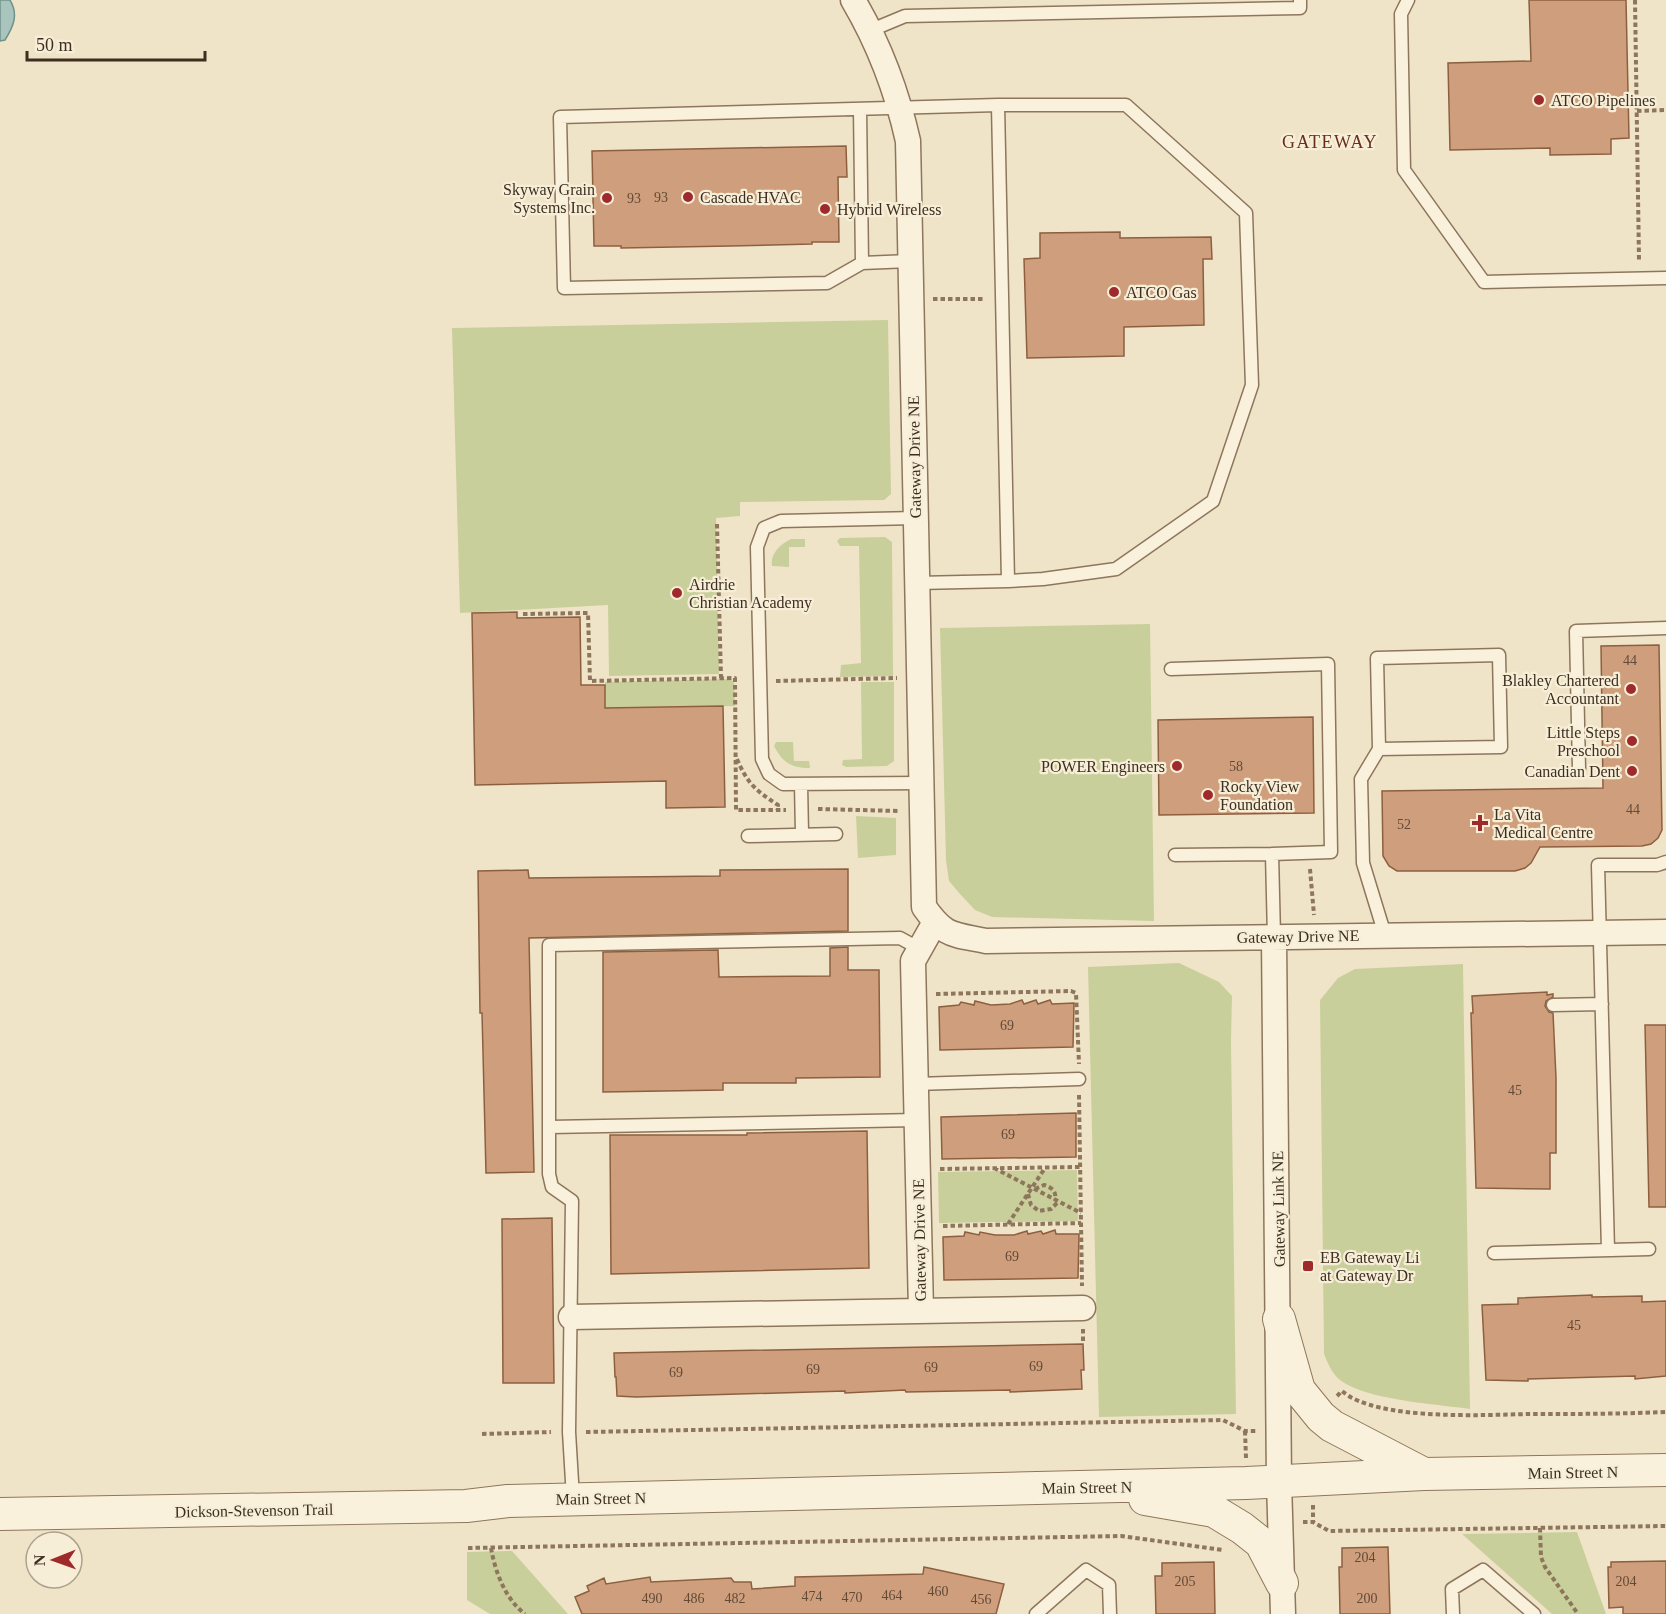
<svg xmlns="http://www.w3.org/2000/svg" width="1666" height="1614" font-family="'Times New Roman',serif">
	<style>
		.green { fill: #c9cf9b }
		.water { fill: #a9c4bc; stroke: #6f938a; stroke-width: 1.5 }
		.building { fill: #cf9f7d; stroke: #8d5f41; stroke-width: 1.5 }
		.lines { fill: none; stroke-linecap: round; stroke-linejoin: round }
		.service-casing { stroke: #8d765c; stroke-width: 15 }
		.minor-casing { stroke: #8d765c; stroke-width: 27 }
		.tertiary-casing { stroke: #8d765c; stroke-width: 34 }
		.path { stroke: #8d765c; stroke-width: 4; stroke-dasharray: 4.5 3; stroke-linecap: butt }
		.service { stroke: #faf1dc; stroke-width: 12 }
		.minor { stroke: #faf1dc; stroke-width: 24 }
		.tertiary { stroke: #faf1dc; stroke-width: 32 }
		.poi-dot { fill: #9e2a2b; stroke: #f7eed8; stroke-width: 2 }
		.labels { text-anchor: middle; stroke-width: 4.5; stroke-linejoin: round; paint-order: stroke }
		.number-label { font-size: 14px; fill: #624a37 }
		.poi-label { font-size: 16px; fill: #3d2e20; stroke: #f7eed8; text-anchor: start }
		.street-label { font-size: 16px; fill: #3d2e20; stroke: #f7eed8 }
		.neighbourhood-label { font-size: 18px; letter-spacing: 1.5px; fill: #6b2e1e; stroke: #f7eed8 }
	</style>
	<rect width="100%" height="100%" fill="#f0e4c8"/>
	<path class="green" d="M888,320L891,494L884,500L740,502V516L716,518L719,674L609,676L608,605L460,613L452,328Z
		M885,537L892,542L893,676L840,677L841,665L861,663L859,546H840L837,541L840,538Z
		M791,539H805V547H789V567L772,566C770,554 780,544 791,539Z
		M1150,624L1154,921L992,917L975,910L960,894L949,881L946,860L940,628Z
		M731,679L734,683L735,706L605,708V682Z
		M861,682H894V761L887,766L846,767L842,765L843,760L862,759Z
		M776,742H793L794,761H809L810,768C791,768 783,763 774,746Z
		M856,816L896,818V855L858,858Z
		M1179,963L1219,982L1232,996L1231,1041L1236,1414L1099,1417L1088,967Z
		M1463,964L1470,1409C1438,1404 1355,1400 1335,1375C1330,1369 1327,1361 1324,1354L1320,1000L1338,978L1355,969Z
		M1077,1170L1078,1221L939,1223L938,1172Z
		M1577,1532L1606,1614H1552L1462,1534Z
		M512,1551L568,1614H490L467,1600V1552Z"/>
	<path class="water" d="M0,0H10C19,15 13,27 5,40L0,41Z"/>
	<path class="building" d="M1529,0H1626L1629,138L1611,139V154L1550,155V148L1450,150L1448,63L1531,61Z
		M846,146L847,177H838L839,242H812V244L730,246L621,248V246H594L592,151Z
		M1120,232V238L1211,237L1212,259H1203L1204,325L1124,327V356L1027,358L1024,259L1040,258V233Z
		M517,612V618L580,617L581,685H605V708L723,706L725,807L666,808V781L475,785L472,613Z
		M1659,645L1662,830L1658,838L1651,844L1642,846L1540,847L1531,863L1525,868L1515,871H1397L1389,866L1383,856L1382,791L1603,788L1601,646Z
		M1313,717L1314,813L1159,815L1158,720Z
		M848,869V931L529,938L534,1172L486,1173L482,1013H480L478,871L528,870L529,878L720,876V870Z
		M848,947V970H879L880,1077L796,1078V1083H723V1090L603,1092V952L718,950L719,977L830,976V948Z
		M1547,992V995L1553,994V997L1546,1001L1545,1006L1549,1012L1553,1013L1556,1078V1153H1550V1189L1476,1188L1471,1013H1473L1472,996Z
		M1022,1000L1024,1004L1036,1000L1038,1004L1050,1000L1052,1004L1074,1003L1073,1047L940,1050L939,1007L959,1005L961,1002L974,1005L975,1001L991,1005L1010,1004Z
		M1645,1025H1666V1207H1649Z
		M1076,1113V1157L942,1159L941,1117Z
		M867,1131L869,1268L611,1274L610,1135H747V1133Z
		M552,1218L554,1383H503L502,1219Z
		M1055,1230L1056,1234H1079L1078,1278L944,1280L943,1237L964,1236L965,1232L979,1235L980,1232L995,1235H1014L1027,1231L1028,1234L1041,1231L1043,1234Z
		M1592,1295V1297L1642,1296V1302L1666,1301V1376L1635,1379V1376L1528,1379V1381L1486,1380L1482,1305L1518,1304V1298Z
		M1083,1344L1084,1370H1081L1082,1389L1010,1392V1390L906,1392L905,1390L845,1393V1391L636,1397L617,1396L616,1377H615L614,1353Z
		M1388,1547L1390,1614H1340L1339,1567H1342V1548Z
		M1666,1561V1614H1623V1607L1609,1608L1608,1567H1611V1562Z
		M1214,1562L1215,1614H1156L1155,1576H1162V1563Z
		M924,1567L1004,1584L996,1614H582L575,1597L589,1591L587,1586L604,1578L606,1584L650,1577L651,1582L731,1578L734,1582H751L752,1589L795,1586V1577L923,1574Z"/>
	<g class="lines">
		<defs>
			<path id="service" d="M1408,0L1401,14L1404,170L1484,282L1666,278
				M869,31L905,16L1300,8V0
				M998,105H1126L1246,213L1252,385L1213,501L1116,569L1043,579L1008,581
				M860,109L862,263
				M910,261L862,263L827,283L564,288L560,117L998,105L1008,581L917,583
				M916,518L781,521L764,528L757,547L762,759L769,774L783,784L921,783
				M1171,669L1328,664L1331,852L1272,854
				M1379,749L1501,747L1499,655L1377,658L1379,749L1361,779L1363,863L1385,935
				M1579,769L1576,631L1666,628
				M801,784L802,834
				M748,836L836,834
				M1175,855L1272,854L1274,937
				M1553,1005L1602,1004
				M916,1084L1079,1079
				M550,1127L917,1120
				M1608,1250L1598,865H1657L1666,862
				M1494,1253L1649,1249
				M573,1498L569,1432L572,1201L552,1187L549,1174V945L900,938L920,949
				M1036,1614L1086,1570L1109,1585L1110,1614
				M1453,1614L1452,1589L1483,1570L1534,1614"/>
			<path id="minor" d="M853,0C879,44 897,92 908,141L924,907C945,937 952,934 986,941L1666,932
				M1274,937L1279,1482L1283,1614
				M921,1311L913,961L935,922
				M571,1317L1083,1308"/>
			<path id="tertiary" d="M1279,1319L1299,1390L1321,1417L1332,1426L1424,1474
				M1145,1499L1214,1511L1242,1528L1261,1543L1282,1583
				M0,1514L466,1506L508,1501L1246,1483L1424,1474L1666,1470"/>
		</defs>
		<use href="#service" class="service-casing"/>
		<use href="#minor" class="minor-casing"/>
		<use href="#tertiary" class="tertiary-casing"/>
		<path class="path" d="M1635,0L1639,260
			M1637,111L1666,110
			M933,299H985
			M717,524L721,678
			M523,614L588,613L590,681L735,678L736,810H786
			M776,681L897,678
			M737,759C747,783 756,791 778,805L777,810
			M818,809L900,811
			M1310,869L1314,915
			M936,994L1071,991L1076,993L1079,1064
			M1079,1095L1082,1286
			M994,1168L1081,1213
			M940,1169L1080,1167
			M1035,1189L1044,1185C1051,1187 1057,1191 1055,1200
			M1028,1194L1031,1205L1039,1211L1051,1209L1059,1201
			M1008,1224L1045,1168
			M943,1226L1081,1223
			M1083,1329V1343
			M1337,1396L1342,1391C1376,1421 1484,1415 1529,1414C1575,1414 1620,1414 1666,1412
			M1245,1431L1246,1458
			M586,1432L1223,1420L1245,1431H1256
			M482,1434L551,1432
			M1313,1505V1522
			M1303,1522H1313L1329,1531L1666,1526
			M1540,1528L1541,1557L1545,1567L1578,1614
			M468,1548L1121,1536L1223,1550
			M491,1548C495,1571 505,1599 525,1614"/>
		<use href="#service" class="service"/>
		<use href="#minor" class="minor"/>
		<use href="#tertiary" class="tertiary"/>
	</g>
	<g class="poi-dot">
		<circle cx="1539" cy="100" r="6"/>
		<circle cx="688" cy="197" r="6"/>
		<circle cx="607" cy="198" r="6"/>
		<circle cx="825" cy="209" r="6"/>
		<circle cx="1114" cy="292" r="6"/>
		<circle cx="677" cy="593" r="6"/>
		<circle cx="1631" cy="689" r="6"/>
		<circle cx="1632" cy="741" r="6"/>
		<circle cx="1177" cy="766" r="6"/>
		<circle cx="1632" cy="771" r="6"/>
		<circle cx="1208" cy="795" r="6"/>
		<path d="M1477 814h6v6h6v6h-6v6h-6v-6h-6v-6h6z"/>
		<rect x="1302" y="1260" width="12" height="12" rx="3"/>
	</g>
	<g class="labels">
		<g class="number-label">
			<text x="661" y="202">93</text>
			<text x="634" y="203">93</text>
			<text x="1630" y="665">44</text>
			<text x="1236" y="771">58</text>
			<text x="1633" y="814">44</text>
			<text x="1404" y="829">52</text>
			<text x="1007" y="1030">69</text>
			<text x="1515" y="1095">45</text>
			<text x="1008" y="1139">69</text>
			<text x="1012" y="1261">69</text>
			<text x="1574" y="1330">45</text>
			<text x="1036" y="1371">69</text>
			<text x="931" y="1372">69</text>
			<text x="813" y="1374">69</text>
			<text x="676" y="1377">69</text>
			<text x="1365" y="1562">204</text>
			<text x="1185" y="1586">205</text>
			<text x="1626" y="1586">204</text>
			<text x="938" y="1596">460</text>
			<text x="892" y="1600">464</text>
			<text x="812" y="1601">474</text>
			<text x="852" y="1602">470</text>
			<text x="652" y="1603">490</text>
			<text x="694" y="1603">486</text>
			<text x="735" y="1603">482</text>
			<text x="1367" y="1603">200</text>
			<text x="981" y="1604">456</text>
		</g>
		<g class="poi-label">
			<text x="1551" y="106">ATCO Pipelines</text>
			<text x="595" y="195" text-anchor="end">Skyway Grain<tspan x="595" dy="18">Systems Inc.</tspan></text>
			<text x="700" y="203">Cascade HVAC</text>
			<text x="837" y="215">Hybrid Wireless</text>
			<text x="1126" y="298">ATCO Gas</text>
			<text x="689" y="590">Airdrie<tspan x="689" dy="18">Christian Academy</tspan></text>
			<text x="1619" y="686" text-anchor="end">Blakley Chartered<tspan x="1619" dy="18">Accountant</tspan></text>
			<text x="1620" y="738" text-anchor="end">Little Steps<tspan x="1620" dy="18">Preschool</tspan></text>
			<text x="1165" y="772" text-anchor="end">POWER Engineers</text>
			<text x="1620" y="777" text-anchor="end">Canadian Dent</text>
			<text x="1220" y="792">Rocky View<tspan x="1220" dy="18">Foundation</tspan></text>
			<text x="1494" y="820">La Vita<tspan x="1494" dy="18">Medical Centre</tspan></text>
			<text x="1320" y="1263">EB Gateway Li<tspan x="1320" dy="18">at Gateway Dr</tspan></text>
		</g>
		<g class="street-label">
			<text transform="translate(914 457) rotate(-91)" y="6">Gateway Drive NE</text>
			<text transform="translate(1298 936) rotate(-1)" y="6">Gateway Drive NE</text>
			<text transform="translate(1278 1209) rotate(-91)" y="6">Gateway Link NE</text>
			<text transform="translate(919 1240) rotate(-91)" y="6">Gateway Drive NE</text>
			<text transform="translate(1573 1472) rotate(-1)" y="6">Main Street N</text>
			<text transform="translate(1087 1487) rotate(-1)" y="6">Main Street N</text>
			<text transform="translate(601 1498) rotate(-1)" y="6">Main Street N</text>
			<text transform="translate(254 1510) rotate(-1)" y="6">Dickson-Stevenson Trail</text>
		</g>
		<g class="neighbourhood-label">
			<text x="1330" y="148">GATEWAY</text>
		</g>
	</g>
	<g transform="translate(54 1560) rotate(269)"><circle r="28" fill="#f7eed8" stroke="#ada18e" stroke-width="1.5"/>
	<path d="M0-4.5L10 22L0 15L-10 22Z" fill="#9e2a2b"/>
	<text y="-9" font-size="16" font-weight="bold" text-anchor="middle" fill="#3d2e20">N</text>
	</g>
	<path d="M27 51v9h178v-9" fill="none" stroke="#3d2e20" stroke-width="3"/>
	<text x="36" y="51" font-size="18" fill="#3d2e20" stroke="#f7eed8" stroke-width="4.5" paint-order="stroke">50 m</text>
</svg>
